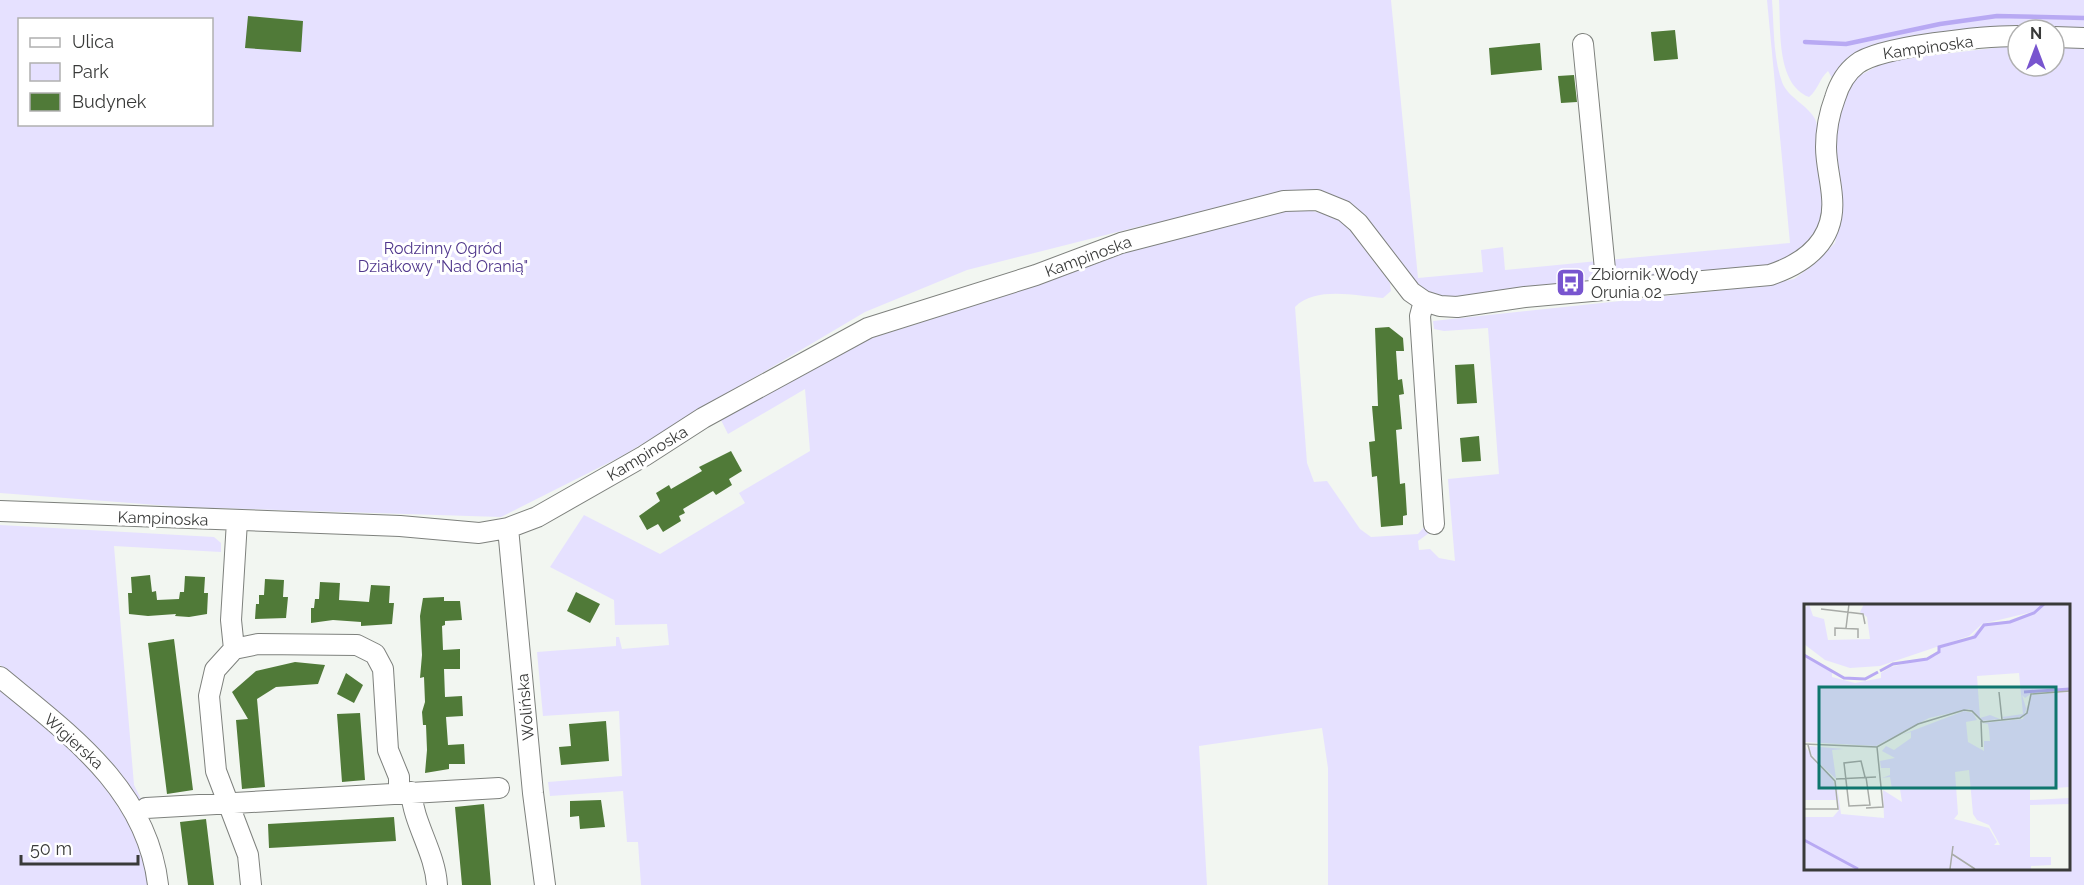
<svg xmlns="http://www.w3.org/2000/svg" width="2084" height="885" font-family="Raleway,sans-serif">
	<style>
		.green { fill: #e6e1ff; fill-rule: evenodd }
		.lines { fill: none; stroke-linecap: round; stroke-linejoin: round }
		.stream { stroke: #b8a9f3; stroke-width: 4.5 }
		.building { fill: #507a38 }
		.minor-casing { stroke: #7e817d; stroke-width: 22 }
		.minor { stroke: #fff; stroke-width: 20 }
		.labels { text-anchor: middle; stroke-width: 6; stroke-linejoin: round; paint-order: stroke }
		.street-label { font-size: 16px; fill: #393a39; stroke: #fff }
		.park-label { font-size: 16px; fill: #50378c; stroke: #fff }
		.poi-label { font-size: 16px; fill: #393a39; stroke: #fff; text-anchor: start }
		.inset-river { fill: none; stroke: #b8a9f3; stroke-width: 3 }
		.inset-road { fill: none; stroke: #a8aba7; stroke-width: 1.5 }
		.view { fill: #0f766e; fill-opacity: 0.15; stroke: #0f766e; stroke-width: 3 }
		.inset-edge { fill: none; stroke: #393a39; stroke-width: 3 }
	</style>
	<rect width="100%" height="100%" fill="#f2f6f1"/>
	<path class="green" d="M0,0H1391L1418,278L1483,272L1481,250L1503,247L1505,270L1598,261L1592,278L1584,284L1464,299L1425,294L1339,199L1316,191L1152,227L1149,224L967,270L865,312L622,456L501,517L183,507L0,493ZM20,20H212V124H20Z
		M1767,0H1772C1774,26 1773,57 1782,82C1788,98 1807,104 1815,119C1820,129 1816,143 1817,155C1825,213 1833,250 1762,267L1627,280C1616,275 1613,271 1608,260L1790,243Z
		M1779,0H2084V31L2025,29L1868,49L1846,59L1832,78L1828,71C1819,79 1818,90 1809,97C1776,84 1781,29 1779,0Z
		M2018,45V66H2054V46H2084V885H1328V768L1322,728L1199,746L1207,885H641L638,842H627L623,791L550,796L548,782L622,776L619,711L543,716L537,652L616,646V637H619L622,649L669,645L667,624L615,625L614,600L550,567L584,515L660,554L745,503L739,493L810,451L805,389L728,434L721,420L824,361L869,339L1017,292L1133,250L1277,211L1304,209L1333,216L1349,227L1390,283L1391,291L1383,298C1356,296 1316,286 1295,307L1307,463L1314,482L1327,481L1360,529L1371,537L1418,534L1427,524L1431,528L1429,533L1418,541L1419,550L1430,549L1439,558L1455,561L1448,479L1499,474L1488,328L1444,331L1434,329L1433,321L1762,286L1794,279L1812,266L1835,243L1841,211L1833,140L1846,91L1854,79L1886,61ZM1805,606H2068V868H1805Z
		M0,525L214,537L221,543V552L114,546L134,785L145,807L143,808L103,752L0,665Z
		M0,684L73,745L134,824L150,885H0Z"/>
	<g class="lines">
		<path class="stream" d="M1805,42L1846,44L1940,24L1997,16L2084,18"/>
	</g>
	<path class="building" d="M248,16L303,21L301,52L245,48Z
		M1675,30L1678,59L1654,61L1651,32Z
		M1540,43L1542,70L1491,75L1489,48Z
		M1574,75L1577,102L1561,103L1558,76Z
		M1389,327L1403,338L1404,351H1396L1398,380L1402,379L1404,394L1399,395L1402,429L1396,430L1400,484L1405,483L1407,515L1403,516V525L1381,527L1377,476L1372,477L1369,442L1375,441L1372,406H1378L1375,328Z
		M1474,364L1477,403L1457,404L1455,365Z
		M1479,436L1481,461L1462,462L1460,438Z
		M731,451L742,471L729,479L732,485L716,495L713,491L683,509L685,513L679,516L681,521L663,532L658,524L647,530L639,516L660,501L656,493L669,485L671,489L702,471L699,467Z
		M150,575L152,592L156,591L157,600L179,599L180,592H184L185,576L205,577L204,593H208L207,614L189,617L175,616L176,614L148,616L129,614L128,593H132L131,577Z
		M265,579L284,580L283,597H288L286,618L255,619L256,604H259V595H264Z
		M320,582L340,583L339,600L355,601L369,602L371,585L390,586L389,603H394L392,624L361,626V622L333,620L311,623V608H314L315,599H319Z
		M576,592L600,604L590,623L567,611Z
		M444,597V601H460L462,620L445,621V625L442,626L443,650L460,649V669H444L445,697L462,696L463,716L446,717L448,745L464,744L465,764H449V769L425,773L427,750L426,725H423L422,712L425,702L424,677L420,678L422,655L420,616L423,598Z
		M174,639L193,790L167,794L148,643Z
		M295,662L325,665L318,684L276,687L257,699L265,787L242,789L236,720L248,719L232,692L256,671Z
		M346,673L363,685L354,703L337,694Z
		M360,713L365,780L342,782L337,714Z
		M606,721L609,761L561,765L559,747L571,746L569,724Z
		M601,800L605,827L580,829L579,816L570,817V801Z
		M484,804L491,885H462L455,807Z
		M394,817L396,841L269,848L268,824Z
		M206,819L214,885H188L180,822Z"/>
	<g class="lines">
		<defs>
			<path id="minor" d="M2054,37L2084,38
				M1583,44L1607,290
				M1424,301L1420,316L1434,524
				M0,511L400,526L479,533L508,528L537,517L644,456L703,418L868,328L1036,275L1121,243L1284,201L1317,200L1344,211L1358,223L1411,292L1424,301L1440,306L1457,307L1525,297L1770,275C1806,263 1836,240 1832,197C1831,181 1826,164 1826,147C1826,130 1829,114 1835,98C1839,85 1845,73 1857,64C1880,46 1986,36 2018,36
				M508,528L533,793L545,885
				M234,649L231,620L237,521
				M0,677C69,734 147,789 158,885
				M411,792C414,825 435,852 437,885
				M146,808L499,788
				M251,885L248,855L216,771L209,696L215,670L234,649L258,644L357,645L375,654L383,669L388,750L399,777V793"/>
		</defs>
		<use href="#minor" class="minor-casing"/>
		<use href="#minor" class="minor"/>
	</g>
	<defs>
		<symbol id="bus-square" viewBox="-11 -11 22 22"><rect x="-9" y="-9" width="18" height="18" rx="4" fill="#7855cf" stroke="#fff"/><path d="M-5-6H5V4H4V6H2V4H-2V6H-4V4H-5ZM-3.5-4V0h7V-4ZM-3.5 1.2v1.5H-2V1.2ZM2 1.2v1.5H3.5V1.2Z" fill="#fff"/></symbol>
	</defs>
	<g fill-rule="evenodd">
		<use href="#bus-square" x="1554" y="266" width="33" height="33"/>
	</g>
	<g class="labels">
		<g class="street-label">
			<text transform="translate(1928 47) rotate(-8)" y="6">Kampinoska</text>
			<text transform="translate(1088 256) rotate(-20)" y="6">Kampinoska</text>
			<text transform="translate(647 453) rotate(-31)" y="6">Kampinoska</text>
			<text transform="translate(163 518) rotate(2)" y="6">Kampinoska</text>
			<text transform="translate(525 707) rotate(-95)" y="6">Wolińska</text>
			<text transform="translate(74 741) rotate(42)" y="6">Wigierska</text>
		</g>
		<g class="park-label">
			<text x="443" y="254">Rodzinny Ogród<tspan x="443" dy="18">Działkowy "Nad Oranią"</tspan></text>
		</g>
		<g class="poi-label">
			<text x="1591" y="280">Zbiornik Wody<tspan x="1591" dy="18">Orunia 02</tspan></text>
		</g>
	</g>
	<g transform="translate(1804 604)">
		<rect width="266" height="266" fill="#f2f6f1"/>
		<path d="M5,0L9,12L20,15L24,36L66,35L63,13L56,8L60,0H265V86L228,89L221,94L218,91L223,107L218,113L200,115L198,113L219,110L215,69L173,72L176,114L186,111L196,115L178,117L165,105L125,114L72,142L0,138V52L28,68V73L51,79L77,74V69L87,63L132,52L136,44L164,36L179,20L203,17L228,8L178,20L165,32L76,62L46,64L21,56L0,40V5ZM265,88V183L226,186V196L265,194V200L226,201V253H247V261L227,262V265H0V213H29L35,206L32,175L8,152L5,142L40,145L28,146L37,210L80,214L79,186L98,198L96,185H88L86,173L78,174L86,171V164H77L76,157L91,154L78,147L82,142L90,146L107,134V128L97,131L160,107L169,109L173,116L162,118L164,138L180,147V137H186L185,126L184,120L178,119L219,115L227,91ZM165,166L169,210L173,216L185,221L196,241H190L193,238L185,224L150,215L154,210L151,168ZM0,142L29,174L33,196H0Z" fill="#e6e1ff" fill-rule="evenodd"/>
		<path class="inset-river" d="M0,51L40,74L61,75L74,68M76,67L89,60L123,55L135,48V43L171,33L180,21L206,18L230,9L240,0M220,88L266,85M0,236L54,265"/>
		<path class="inset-road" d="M17,5L59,10L61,20M42,24L45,0M31,32V24L54,25V34M195,88L198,116M177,117L178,143M0,140L73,143L114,120L160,106L168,107L179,118L216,114L223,109L227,90L266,87M61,173L57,157L40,159L45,202L66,201L62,173M32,175L72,173M62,204L79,203L73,143M0,205H34L31,177L7,152L4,141M148,250L171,265M146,265L149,242"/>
		<path class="view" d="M15,83H252V184H15Z"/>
		<rect width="266" height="266" class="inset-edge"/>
	</g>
	<rect x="18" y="18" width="195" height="108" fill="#ffffff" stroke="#b0b0b0" stroke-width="1.5"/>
	<rect x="30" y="38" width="30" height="9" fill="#ffffff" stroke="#b0b0b0" stroke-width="1.5"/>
	<text x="72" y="48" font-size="18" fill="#393a39">Ulica</text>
	<rect x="30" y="63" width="30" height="18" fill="#e6e1ff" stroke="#b0b0b0" stroke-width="1.5"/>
	<text x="72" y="78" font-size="18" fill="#393a39">Park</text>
	<rect x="30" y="93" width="30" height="18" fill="#507a38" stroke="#b0b0b0" stroke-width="1.5"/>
	<text x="72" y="108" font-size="18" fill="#393a39">Budynek</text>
	<g transform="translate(2036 48)"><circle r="28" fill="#ffffff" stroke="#b0b0b0" stroke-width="1.5"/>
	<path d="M0-4.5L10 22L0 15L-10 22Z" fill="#7855cf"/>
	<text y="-9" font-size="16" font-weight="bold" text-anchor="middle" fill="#393a39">N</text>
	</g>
	<path d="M21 855v9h117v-9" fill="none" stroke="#393a39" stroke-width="3"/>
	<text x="30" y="855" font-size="18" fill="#393a39" stroke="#ffffff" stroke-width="4.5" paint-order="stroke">50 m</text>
</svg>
